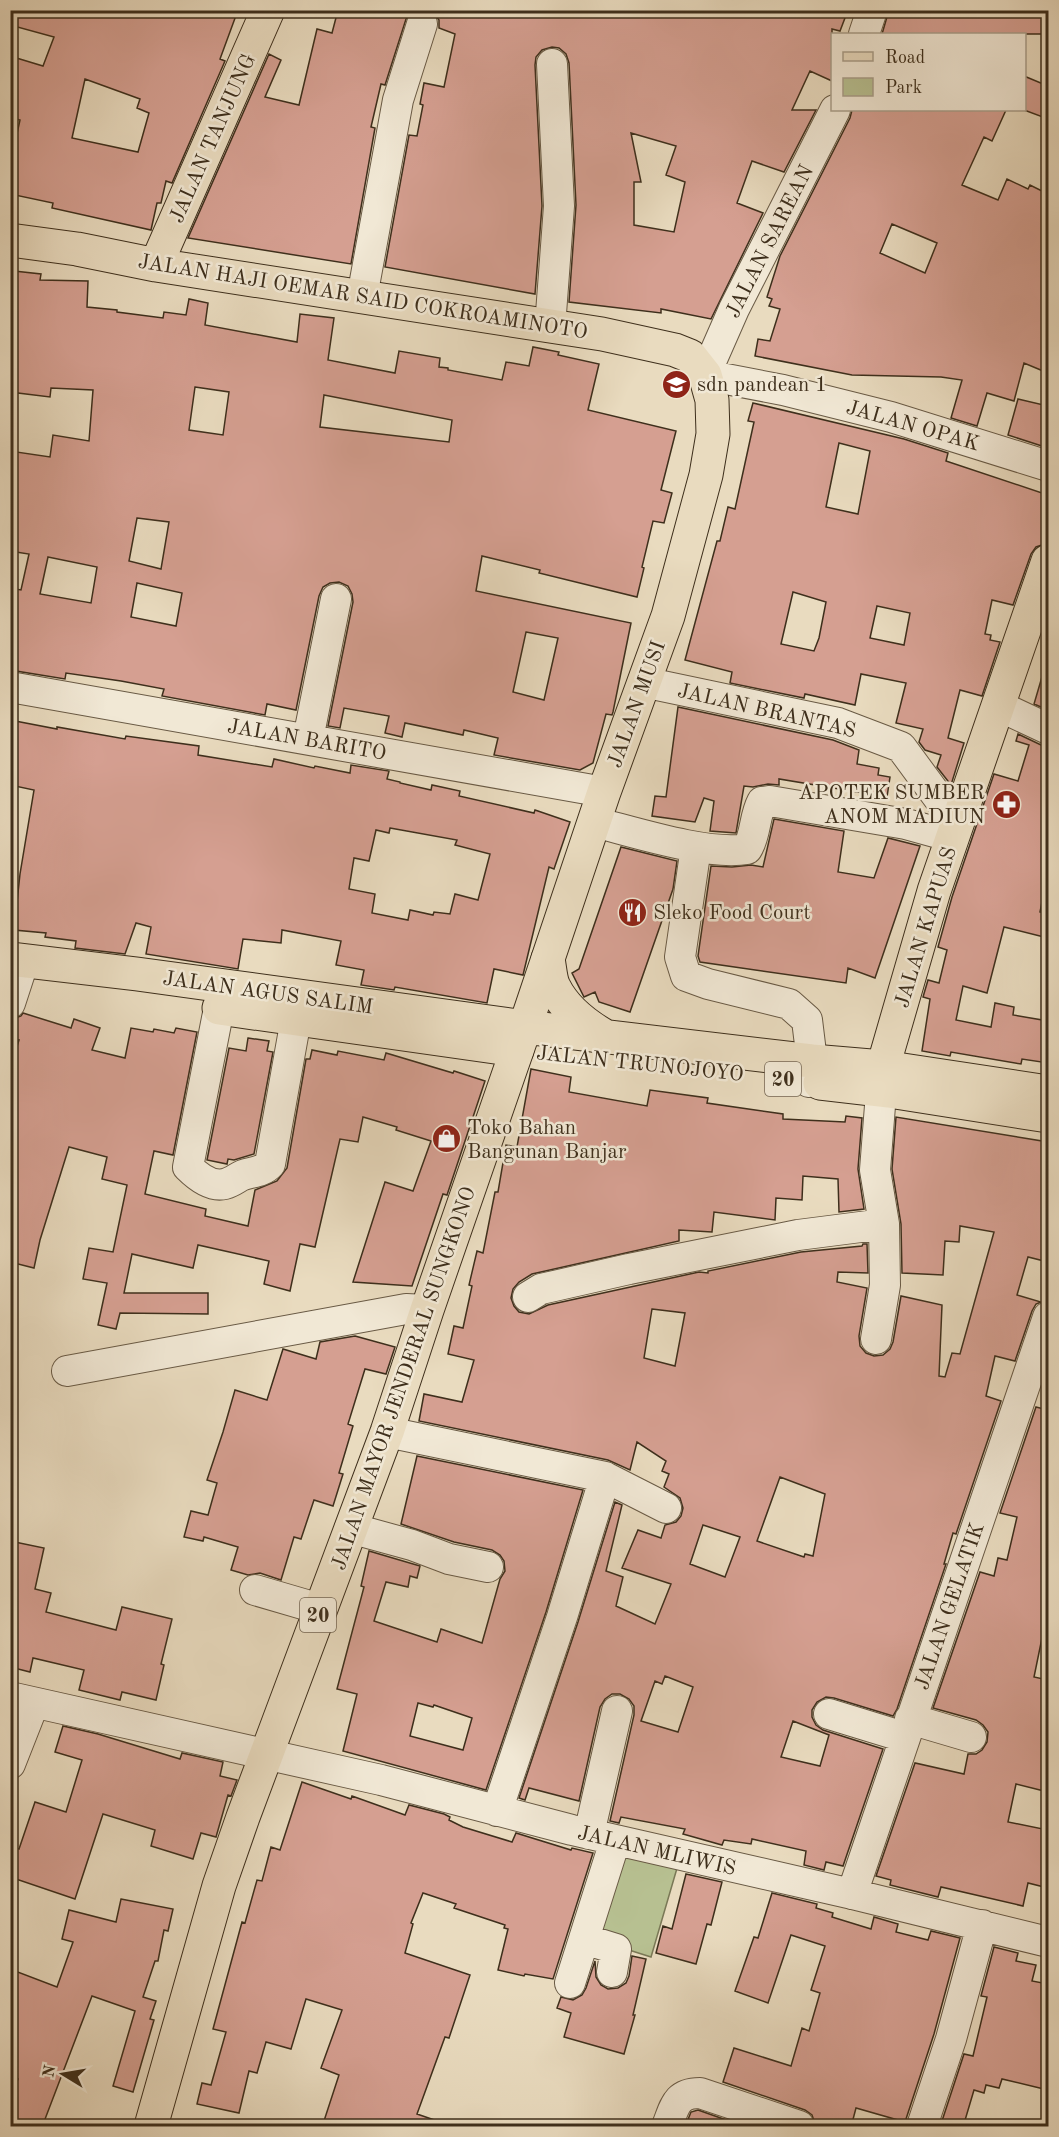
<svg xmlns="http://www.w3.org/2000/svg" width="1059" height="2137" font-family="'Old Standard TT',serif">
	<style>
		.green { fill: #b7c091; stroke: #7a7856; stroke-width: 1.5 }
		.building { fill: #d59f91; stroke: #3e2f1c; stroke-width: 1.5; fill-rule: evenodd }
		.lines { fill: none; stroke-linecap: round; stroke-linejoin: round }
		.minor-casing { stroke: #695a45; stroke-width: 32 }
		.major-casing { stroke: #3e2f1c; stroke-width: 35 }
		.highway-casing { stroke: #3e2f1c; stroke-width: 35 }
		.minor { stroke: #f1e8d5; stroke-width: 30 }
		.major { stroke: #e9dbbf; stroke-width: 33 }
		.highway { stroke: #e9dbbf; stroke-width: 33 }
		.labels { text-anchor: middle; stroke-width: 5; stroke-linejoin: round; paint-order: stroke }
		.shield { fill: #f1e8d5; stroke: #746654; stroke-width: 1.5 }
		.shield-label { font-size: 20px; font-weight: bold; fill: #3e2f1c }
		.street-label { font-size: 21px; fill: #3e2f1c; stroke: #f1e8d5 }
		.poi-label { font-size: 21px; fill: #3e2f1c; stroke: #f1e8d5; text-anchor: start }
	</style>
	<rect width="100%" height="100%" fill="#e9dbbf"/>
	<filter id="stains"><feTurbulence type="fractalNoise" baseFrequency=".00333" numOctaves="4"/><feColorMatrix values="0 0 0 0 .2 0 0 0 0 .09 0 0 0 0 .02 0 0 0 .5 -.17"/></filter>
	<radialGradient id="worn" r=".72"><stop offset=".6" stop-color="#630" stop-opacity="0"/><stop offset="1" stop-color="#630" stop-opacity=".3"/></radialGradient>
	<path class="green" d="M617,1843L680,1858L651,1957L588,1937Z"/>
	<path class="building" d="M10,10H238L220,59L225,61L172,183L166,181L161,203H157L151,230L52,208L53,203L10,194V165L20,120L16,119L17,115L10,113V56L43,66L54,37L10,25ZM85,79L140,99L137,108L149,113L138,152L72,138Z
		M338,10H412L406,19L385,85L381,84L371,127L375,128L351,264L188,238L269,54L281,60L265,97L299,105L317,29L332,33Z
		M432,10H848L840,31L832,29V81L810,71L792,110H816L784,172L752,161L737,203L763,213L711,319L661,309V313L569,302L576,205L569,63L566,54L559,48L552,47L542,50L536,57L535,65L542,206L535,294L385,267L409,135L417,136L423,105L420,104L424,83L444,87L455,34L439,28V20ZM631,133L676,146L666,175L685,182L674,232L634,225V182H641Z
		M889,10H1048V34H882Z
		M1024,76L1048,86V119L1024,110Z
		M852,110H1006L992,141L984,137L962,185L998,200L1007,179L1028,189L1030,185L1048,194V373L1024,363L1014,401L987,393L977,426L951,418L962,380L941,377L852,375L755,356L758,339L770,341L780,309L769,306L772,299L767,297L780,256L850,118ZM892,224L937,243L925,273L880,253Z
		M14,271L41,274L40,280L88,281L87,307L117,310V312L163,318L164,312L186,315L189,299L208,303L205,325L297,342L300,314L334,318L328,360L395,373L399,351L440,358L439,367L448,368V370L502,380L506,362L529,366L533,347L559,352L558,355L599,364L588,410L676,431L661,490L672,493L664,523L653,521L642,567L644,568L637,597L539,573L540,570L482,556L476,591L631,623L613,712L612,715L606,714L593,763L580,770L494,755L498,738L464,730L463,735L405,723L402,737L385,733L389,716L344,708L340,728L328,726L353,602L352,594L348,586L339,582L330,583L323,587L319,596L296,710L267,704L265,715L162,696L164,689L121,681L66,673L65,679L10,670V588L21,590L29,554L10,551V451L50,457L53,435L89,441L93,390L51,388L50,397L10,392V309ZM195,387L229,392L223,435L189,430ZM324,395L452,420L449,442L320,427ZM137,518L169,522L161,569L129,561ZM48,557L97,567L91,603L40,594ZM137,583L182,593L176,626L131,617ZM526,632L558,638L544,700L513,692Z
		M1018,399L1048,406V448L1008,435Z
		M753,403L904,439L948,453L946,461L1048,495V543L1036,547L1031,554L1013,605L992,600L985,634L991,635L990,640L1000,642L982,696L960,690L948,738L964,743L951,785L937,767L941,755L925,750L919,742L923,729L896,723L906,683L861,674L855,705L805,694L804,698L730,683L732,672L685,660L717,541H720L728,507L735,509L754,422L748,421ZM839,443L870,451L858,514L826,507ZM793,592L826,602L819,638L814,651L781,644ZM877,606L910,613L904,645L870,638Z
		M1044,670L1048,671V710L1034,704Z
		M678,707L833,740L859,750L857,764L879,768L878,775L890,777L887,797L779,779V785L768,784L753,787L744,786L736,833L710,831L714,801L704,798L695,822L652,816L655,796L666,797Z
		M10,720L57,729V727L125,739L126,736L199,746L198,755L272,767L274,759L314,768L315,766L350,773L351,765L389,771L387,779L400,782V783L431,790L432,785L460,791L459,796L534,813L535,810L570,822L554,869L549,867L523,975L494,969L487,1003L395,987L394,990L361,985L364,970L336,965L341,941L282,930L281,943L243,939L238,969L146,954L151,927L136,923L125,954L75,948L76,941L45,937L46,933L14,930L20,874L34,790L10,785ZM390,828L457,840L455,845L490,854L478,900L455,894L450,914L434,912L433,915L410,910L408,920L372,913L375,894L349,889L354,858L369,861L376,830L389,833Z
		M1018,734L1041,745L1048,746V883L1046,882L1040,912L1048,914V938L1004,927L987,993L963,986L956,1020L991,1027L995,1003L1014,1007L1013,1015L1048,1021V1063L1022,1059L1021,1064L951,1052L950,1056L922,1051L930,999L923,997L928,980L939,983L947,950L938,947L952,897L994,774L1018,781L1029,745L1016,741Z
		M774,819L844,831L838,872L874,878L888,838L920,846L875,978L848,968L846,983L700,962L698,956L711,866L732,867L751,865L763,867Z
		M621,847L677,861L673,889L630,1012L599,1002L595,992L584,997L572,973L579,969Z
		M23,1013L71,1028L74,1019L100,1028L92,1050L125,1058L131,1028L153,1032L154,1029L174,1033L176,1028L197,1032L173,1155L154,1151L145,1194L206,1209L205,1216L248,1226L255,1190L277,1181L287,1168L306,1059H310L312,1050L337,1055L338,1051L384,1060L386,1053L453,1073L454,1071L485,1081L447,1195L443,1194L412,1286L353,1282L385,1182L413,1191L431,1141L396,1130L397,1127L363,1117L358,1142L340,1139L315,1247L300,1244L290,1291L264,1284L269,1261L198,1245L193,1268L132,1254L124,1293H208V1314L120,1313L116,1329L98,1325L107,1283L83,1279L89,1248L113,1252L127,1185L102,1179L107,1157L69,1147L40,1240L34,1268L10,1262V1071L19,1040L10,1039V1020L21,1016Z
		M248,1038L269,1041L267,1051L273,1052L254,1154L234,1160L228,1159L227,1164L207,1160L229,1048L246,1051Z
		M531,1069L571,1077L569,1092L647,1106L650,1090L708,1098L707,1103L783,1114V1119L845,1122L846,1116L862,1118L858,1169L864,1209L839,1212L838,1179L803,1176L802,1200L776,1198L775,1220L714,1212L712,1232L679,1230V1241L532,1274L519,1282L513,1289L511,1298L514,1306L519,1312L529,1314L548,1305L699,1272L708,1273V1271L801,1252L862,1246L863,1244H867L868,1273L838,1272L837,1282L867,1288L859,1336L860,1346L866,1353L874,1356L883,1355L890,1349L893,1342L901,1296L942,1305L939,1376L945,1377L952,1353L960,1354L994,1232L960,1226L959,1242L945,1241L943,1275L902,1273L901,1224L892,1169L896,1117L1048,1142V1262L1028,1257L1017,1295L1041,1302L1036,1304L1032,1311L1015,1361L995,1356L986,1396L1001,1401L956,1534L953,1533L944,1564H946L897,1709L893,1716L834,1698L826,1697L817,1702L812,1710V1717L816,1725L823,1730L883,1749L843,1866L826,1862L824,1870L804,1865L806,1851L752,1839L751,1844L724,1840L722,1845L683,1834L685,1829L621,1817L619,1823L610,1821L634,1715V1706L629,1699L620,1694H612L605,1699L600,1707L579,1801L529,1788L525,1800L519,1798L578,1622L615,1502L622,1505L606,1571L623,1577L616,1606L655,1624L671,1584L622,1568L638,1530L661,1538L665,1525L676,1522L681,1516L683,1508L680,1498L664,1487L669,1474L662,1471L666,1461L637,1442L630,1470L608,1460L419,1421L424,1394L462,1402L474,1360L448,1354L454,1326L463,1328L472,1286L469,1285L477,1251L483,1253L495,1192H498L506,1145L517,1147ZM652,1309L685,1313L675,1366L644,1358ZM780,1477L825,1494L813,1556L805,1554L804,1557L757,1541ZM703,1525L740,1537L725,1577L690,1564ZM665,1676L693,1687L678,1732L641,1721L655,1681L662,1684ZM793,1721L829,1735L820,1766L781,1757Z
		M355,1336L395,1347L386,1374L365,1369L348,1424L353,1426L339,1473L343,1474L333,1506L314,1500L301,1539L294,1537L281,1580L260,1573L248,1575L231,1570L238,1547L204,1537L203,1541L184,1537L191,1511L208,1515L217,1483L207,1480L223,1432L235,1390L267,1400L283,1349L316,1359L320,1342Z
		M1036,1407L1048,1410V1635L1043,1633L1034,1677L1048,1680V1792L1016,1784L1008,1822L1048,1830V1888L1028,1883L1023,1906L941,1887L938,1897L890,1885L891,1880L876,1876L915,1763L964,1774L968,1754H976L982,1750L987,1742L988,1732L983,1725L976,1720L933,1708L980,1572L994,1576L998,1558L1007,1560L1017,1517L1000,1513Z
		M417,1456L583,1490L546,1612L486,1790L343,1751L357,1694L337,1689L364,1587L361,1586L369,1551L420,1566L417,1578L410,1576L408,1587L386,1582L374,1621L437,1642L441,1629L482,1643L500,1579L505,1571L504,1561L500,1555L492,1550L454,1542L401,1524ZM418,1703L433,1707L434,1705L472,1718L463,1750L410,1736Z
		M10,1541L44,1548L35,1589L51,1593L46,1612L116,1630L122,1607L172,1619L161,1664L164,1665L156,1700L122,1692L120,1700L79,1690L84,1670L33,1658L30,1672L10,1667Z
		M63,1726L98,1734L180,1759L182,1753L223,1762L220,1776L237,1780L231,1796L228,1795L216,1837L201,1833L193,1859L151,1846L155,1830L103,1814L75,1899L10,1877V1846L19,1849L35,1802L66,1812L82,1760L55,1752Z
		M302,1782L351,1799L352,1796L405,1815L409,1805L444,1814L450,1817L449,1820L463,1827L512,1842L516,1833L571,1850L572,1848L593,1853L553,1979L525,1974L524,1976L498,1970L508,1929L504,1928L505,1925L454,1908L456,1904L423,1893L411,1923L413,1924L405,1953L470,1975L449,2038L445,2037L417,2114L446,2124L445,2127H322L339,2075L321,2068L342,2010L306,1999L291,2049L266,2042L257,2073L249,2071L239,2113L197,2104L202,2083L211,2085L226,2032L213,2029L242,1922L245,1923L257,1880L262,1881L271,1847L280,1850Z
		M686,1874L722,1882L711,1925L707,1924L696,1964L656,1953L663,1926L672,1929Z
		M772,1893L817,1904L816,1908L833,1913L832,1917L871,1929L874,1917L898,1924L896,1932L928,1940L931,1931L960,1938L934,2034L905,2122L856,2108L851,2127H816L812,2115L805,2110L723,2082L734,2048L791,2066L802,2028L809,2031L820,1993L811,1990L825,1946L791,1935L768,2003L735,1991L754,1937L758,1938Z
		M121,1899L173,1909L168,1931L164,1930L158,1961H155L143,1997L156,2001L150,2019L154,2020L133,2092L113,2086L135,2011L92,1996L42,2127H10V2100L18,2079L10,2077V1969L57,1987L73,1942L62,1939L69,1910L116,1922Z
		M994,1947L1018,1953L1016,1961L1036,1965L1032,1981L1048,1984V2090L1002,2079L999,2088L986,2085L984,2093L974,2090L963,2127H940L964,2054L973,2056L987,1997L981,1996Z
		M632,1956L646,1959L633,2015H635L624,2054L564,2037L571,2013L557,2008L561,1997L573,2000L582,1995L586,1988L595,1961L596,1977L601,1985L608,1989L618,1988L626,1983L629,1976Z
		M698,2110L746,2127H685L691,2112Z"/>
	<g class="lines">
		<defs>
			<path id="minor" d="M864,34L872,10
				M835,110L734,309L705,375L783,390L891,417L1048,466
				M362,297L398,100L422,24
				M550,327L559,206L552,64
				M643,682L838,723L901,747L957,823
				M10,687L604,792
				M999,706L1048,729
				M308,739L336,599
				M594,822C634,832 708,856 747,849C756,835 754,817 762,802L770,801L906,824L953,837
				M696,847L680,957L686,976L708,984L789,1004L807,1020L812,1061L809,1082
				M10,1003L24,960
				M219,1008L188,1167C199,1178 214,1190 230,1182C235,1180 238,1177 243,1175C252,1172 263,1172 270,1164L296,1019
				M528,1297L541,1289L629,1269L798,1235L884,1224
				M876,1339L885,1285L884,1224L875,1170L883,1067
				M67,1371L406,1309L427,1310
				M387,1432L605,1477L562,1617L497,1811
				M605,1477L666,1508
				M350,1528L412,1545L449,1559L488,1567
				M255,1590L320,1609
				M10,1697L381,1780L572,1830L852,1894L1048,1942
				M829,1714L904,1737
				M910,1719L971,1737
				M10,1764L34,1703
				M589,1834L617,1711
				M852,1894L1048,1317
				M584,1939L616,1949L612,1972
				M570,1983L615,1841
				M667,2126C675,2106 676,2093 700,2093L799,2126
				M922,2126L951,2039L982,1925"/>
			<path id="major" d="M10,240L77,249L156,265L602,334L675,350L690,356L705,375L712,400L713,434L706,475L668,616L604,792L525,1027L137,974L10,959
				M156,265L268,10
				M219,1008L517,1050
				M883,1067L934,891L1048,561"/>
			<path id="highway" d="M548,959C550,968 550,979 554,987C565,1009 584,1024 605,1036
				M820,1083L889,1091L1048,1116
				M151,2126L219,1886L243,1817L387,1432L427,1310L525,1027L812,1061L883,1067L1048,1092"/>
		</defs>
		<use href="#minor" class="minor-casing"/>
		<use href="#major" class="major-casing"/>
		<use href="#highway" class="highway-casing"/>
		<use href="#minor" class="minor"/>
		<use href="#major" class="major"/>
		<use href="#highway" class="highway"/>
	</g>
	<defs>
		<symbol id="school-disc" viewBox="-11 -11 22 22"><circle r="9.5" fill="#8f2418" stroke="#f1e8d5"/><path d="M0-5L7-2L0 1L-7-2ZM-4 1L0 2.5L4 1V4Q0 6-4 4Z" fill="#fff"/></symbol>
		<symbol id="pharmacy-disc" viewBox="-11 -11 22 22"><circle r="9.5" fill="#8f2418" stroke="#f1e8d5"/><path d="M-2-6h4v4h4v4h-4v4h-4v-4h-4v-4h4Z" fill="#fff"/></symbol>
		<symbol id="restaurant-disc" viewBox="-11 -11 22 22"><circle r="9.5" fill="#8f2418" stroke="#f1e8d5"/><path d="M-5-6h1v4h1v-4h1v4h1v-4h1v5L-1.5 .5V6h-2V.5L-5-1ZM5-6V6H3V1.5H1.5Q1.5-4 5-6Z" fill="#fff"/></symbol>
		<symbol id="shop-disc" viewBox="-11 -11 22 22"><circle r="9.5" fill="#8f2418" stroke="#f1e8d5"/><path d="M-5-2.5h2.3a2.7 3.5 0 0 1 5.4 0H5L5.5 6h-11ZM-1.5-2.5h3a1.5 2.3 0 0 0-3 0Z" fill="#fff"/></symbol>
	</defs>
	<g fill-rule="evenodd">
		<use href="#school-disc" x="660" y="368" width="33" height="33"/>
		<use href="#pharmacy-disc" x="990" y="788" width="33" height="33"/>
		<use href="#restaurant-disc" x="616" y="896" width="33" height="33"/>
		<use href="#shop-disc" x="430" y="1122" width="33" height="33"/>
	</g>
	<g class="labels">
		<g class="shield">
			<rect x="765" y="1062" width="36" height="34" rx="4.5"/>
			<rect x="300" y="1598" width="36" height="34" rx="4.5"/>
		</g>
		<g class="shield-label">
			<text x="783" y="1086">20</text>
			<text x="318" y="1622">20</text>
		</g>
		<g class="street-label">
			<text transform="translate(212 138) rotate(-66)" y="7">JALAN TANJUNG</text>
			<text transform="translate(769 241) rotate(-63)" y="7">JALAN SAREAN</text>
			<text transform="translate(363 296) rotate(9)" y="7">JALAN HAJI OEMAR SAID COKROAMINOTO</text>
			<text transform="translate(913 425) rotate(16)" y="7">JALAN OPAK</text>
			<text transform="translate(636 704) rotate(-70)" y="7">JALAN MUSI</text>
			<text transform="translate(767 710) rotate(13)" y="7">JALAN BRANTAS</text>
			<text transform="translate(307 739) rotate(10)" y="7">JALAN BARITO</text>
			<text transform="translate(925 927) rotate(-73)" y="7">JALAN KAPUAS</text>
			<text transform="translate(268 992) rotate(8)" y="7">JALAN AGUS SALIM</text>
			<text transform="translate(640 1063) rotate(6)" y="7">JALAN TRUNOJOYO</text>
			<text transform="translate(403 1378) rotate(-71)" y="7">JALAN MAYOR JENDERAL SUNGKONO</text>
			<text transform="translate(949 1606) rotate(-71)" y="7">JALAN GELATIK</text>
			<text transform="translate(657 1850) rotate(13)" y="7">JALAN MLIWIS</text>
		</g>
		<g class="poi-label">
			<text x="697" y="391">sdn pandean 1</text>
			<text x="985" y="799" text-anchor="end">APOTEK SUMBER<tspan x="985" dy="24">ANOM MADIUN</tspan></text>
			<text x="653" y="919">Sleko Food Court</text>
			<text x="467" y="1134">Toko Bahan<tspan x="467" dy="24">Bangunan Banjar</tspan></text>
		</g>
	</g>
	<rect width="1059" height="2137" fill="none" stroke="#e9dbbf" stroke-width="36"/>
	<rect x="12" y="12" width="1035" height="2113" fill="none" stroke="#3e2f1c" stroke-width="3"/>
	<rect x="18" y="18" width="1023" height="2101" fill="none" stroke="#3e2f1c" stroke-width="1.5"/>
	<rect x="831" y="33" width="195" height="78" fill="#f1e8d5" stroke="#a99e8b" stroke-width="1.5"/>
	<rect x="843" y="52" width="30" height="9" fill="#e9dbbf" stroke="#a99e8b" stroke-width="1.5"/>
	<text x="885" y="63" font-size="18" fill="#3e2f1c">Road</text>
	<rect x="843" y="78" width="30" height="18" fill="#b7c091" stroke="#a99e8b" stroke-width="1.5"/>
	<text x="885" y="93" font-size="18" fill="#3e2f1c">Park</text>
	<g transform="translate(63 2074) rotate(281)" stroke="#f1e8d5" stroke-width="4.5" paint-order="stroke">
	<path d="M0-4.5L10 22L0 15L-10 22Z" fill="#3e2f1c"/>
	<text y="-9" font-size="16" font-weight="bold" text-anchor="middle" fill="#3e2f1c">N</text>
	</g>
	<rect width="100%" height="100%" filter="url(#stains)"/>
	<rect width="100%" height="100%" fill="url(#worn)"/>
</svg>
